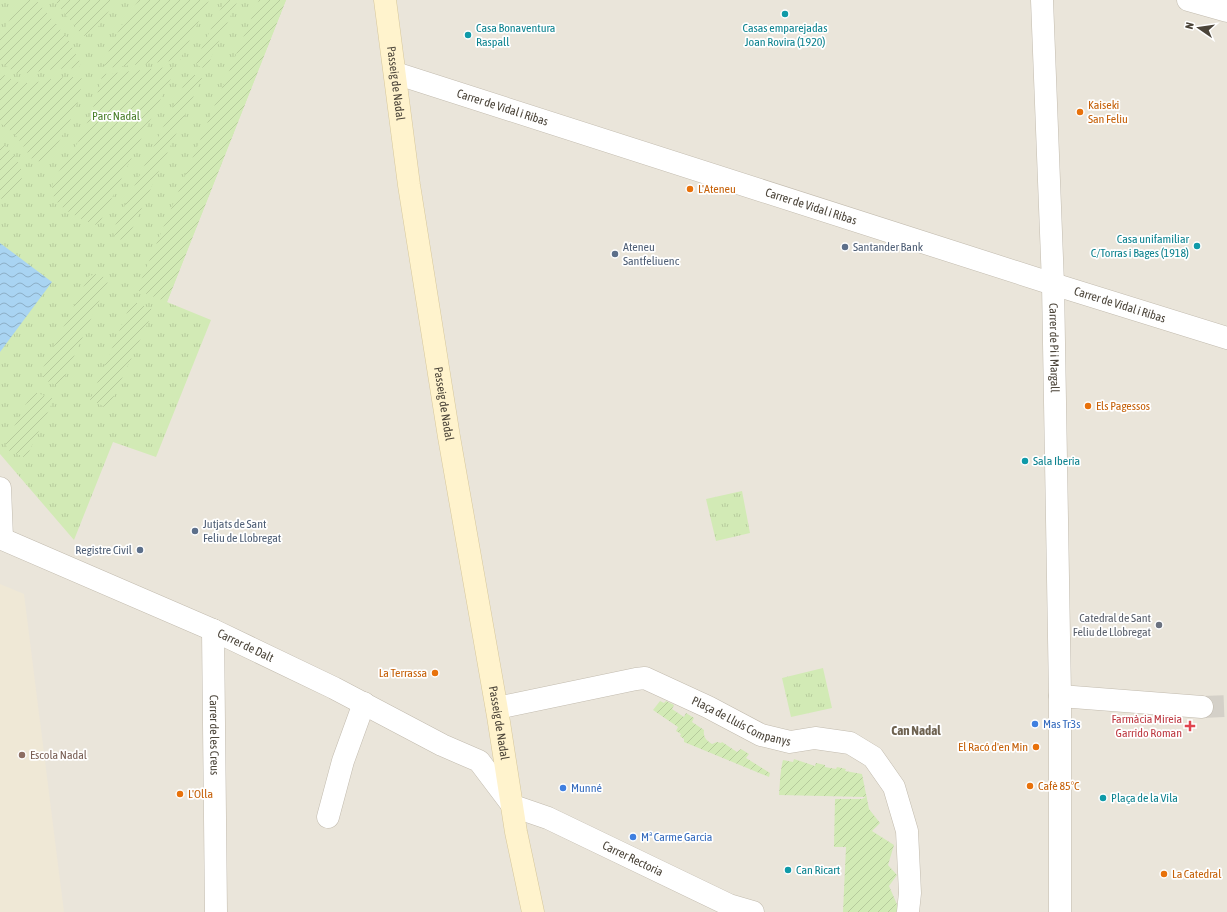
<svg xmlns="http://www.w3.org/2000/svg" width="1227" height="912" font-family="'Asap Condensed',sans-serif">
	<style>
		.residential { fill: #eae5da }
		.education { fill: #efe8d6 }
		.park { fill: url(#park-tufts) }
		.garden { fill: url(#garden-furrows) }
		.water { fill: url(#water-waves) }
		.lines { fill: none; stroke-linecap: round; stroke-linejoin: round }
		.street-tunnel { stroke: #d4d0c8; stroke-width: 22; stroke-dasharray: 22 11; stroke-linecap: butt }
		.street-casing { stroke: #c2bbae; stroke-width: 23 }
		.secondary-casing { stroke: #d6c79b; stroke-width: 23 }
		.street { stroke: #fff; stroke-width: 22 }
		.secondary { stroke: #fff3cd; stroke-width: 22 }
		.culture-dot { fill: #0f9aa8; stroke: #fff; stroke-width: 1.5 }
		.food-dot { fill: #e8710a; stroke: #fff; stroke-width: 1.5 }
		.service-dot { fill: #5c6f8a; stroke: #fff; stroke-width: 1.5 }
		.worship-dot { fill: #6b7280; stroke: #fff; stroke-width: 1.5 }
		.shop-dot { fill: #3f7fe0; stroke: #fff; stroke-width: 1.5 }
		.health-dot { fill: #e0444e; stroke: #fff; stroke-width: 1.5 }
		.education-dot { fill: #8d6e63; stroke: #fff; stroke-width: 1.5 }
		.labels { text-anchor: middle; stroke-width: 3.5; stroke-linejoin: round; paint-order: stroke }
		.culture-label { font-size: 12px; fill: #0d838f; stroke: #fff; text-anchor: start }
		.street-label { font-size: 12px; fill: #4b4439; stroke: #fff }
		.food-label { font-size: 12px; fill: #c56008; stroke: #fff; text-anchor: start }
		.park-label { font-size: 12px; fill: #4a7f2a; stroke: #fff }
		.service-label { font-size: 12px; fill: #4e5e75; stroke: #fff; text-anchor: start }
		.worship-label { font-size: 12px; fill: #5b616d; stroke: #fff; text-anchor: end }
		.health-label { font-size: 12px; fill: #be3a42; stroke: #fff; text-anchor: end }
		.shop-label { font-size: 12px; fill: #366cbe; stroke: #fff; text-anchor: start }
		.education-label { font-size: 12px; fill: #785e54; stroke: #fff; text-anchor: start }
		.neighbourhood-label { font-size: 13px; font-weight: bold; fill: #6e6250; stroke: #fff }
	</style>
	<defs>
		<pattern id="park-tufts" width="24" height="20" patternUnits="userSpaceOnUse"><rect width="24" height="20" fill="#d2eab5"/><path d="M3 7l-1-3M5 7V3M7 7l1-3M15 17l-1-3M17 17v-4M19 17l1-3" fill="none" stroke="#b6ca9c"/></pattern>
		<pattern id="garden-furrows" width="10" height="10" patternUnits="userSpaceOnUse"><rect width="10" height="10" fill="#d2eab5"/><path d="M-1 1l2-2M0 10L10 0M9 11l2-2" fill="none" stroke="#b6ca9c"/></pattern>
		<pattern id="water-waves" width="16" height="10" patternUnits="userSpaceOnUse"><rect width="16" height="10" fill="#a9d4f2"/><path d="M0 5q4-4 8 0t8 0" fill="none" stroke="#8caec5"/></pattern>
	</defs>
	<rect width="100%" height="100%" fill="#f6f3ec"/>
	<path class="residential" d="M0,0H1227V912H0Z"/>
	<path class="education" d="M0,584L24,594L64,912H0Z"/>
	<path class="park" d="M0,0H286L167,302L211,320L156,457L113,442L74,540L0,454Z
		M742,491L750,533L716,541L706,499Z
		M823,668L832,708L791,717L782,678Z"/>
	<path class="garden" d="M22,0H36L67,38L79,60L81,64L79,68L55,69L20,74L14,72L0,61V36Z
		M54,0H116L96,30L85,36L81,34Z
		M139,0H209L180,60L106,68L104,67C110,41 124,21 139,0Z
		M225,0H238L206,69C201,67 196,66 196,60Z
		M259,0H286L167,302L137,290Z
		M169,67L174,68V72L100,222L95,225L92,224C80,218 53,207 52,190C52,179 61,169 67,160C85,134 95,106 102,76L105,74Z
		M0,72C27,93 38,78 68,77C73,77 78,77 83,79C81,86 80,94 78,101C74,114 57,149 47,158C43,162 36,162 32,159L15,134L0,123Z
		M193,74L202,78L126,242L115,237L113,232V230L188,76Z
		M0,141C6,147 13,153 17,160C28,178 20,196 0,199Z
		M96,274L109,279L60,387L45,380L41,372L89,276Z
		M132,301L154,310L108,408L90,400Z
		M32,393H37L54,399L26,458L8,450L6,444L7,440Z
		M660,701L664,703L666,701L674,705L672,709L684,717L686,713L694,718L692,722L704,730C703,737 706,740 712,744L717,742L721,743L722,742L737,752L741,749L749,754L746,758L770,773L769,777L684,742V739L680,736L681,734L676,731L678,727L653,710Z
		M794,759L815,766L816,763L825,765V767L836,769L837,767L846,769L845,771L862,774L869,809L880,823L872,831L894,845L888,865L897,875L889,886L899,909L896,912H843L846,847H834L835,799H862L866,797L779,795C780,783 780,771 783,760L793,762Z"/>
	<path class="water" d="M0,243L52,282L0,352Z"/>
	<g class="lines">
		<path class="street-tunnel" d="M1202,707L1227,706"/>
		<defs>
			<g id="street">
				<path id="s1" d="M1042,0L1053,284L1060,696V912"/>
				<path d="M1188,0L1227,11"/>
				<path id="s2" d="M395,73L1053,284L1227,338"/>
				<path d="M0,488L2,538"/>
				<path id="s3" d="M0,538L213,630L334,688L442,745L479,761L513,806L548,818L729,905L753,912"/>
				<path id="s4" d="M213,630L216,912"/>
				<path d="M1060,696L1202,707"/>
				<path id="s5" d="M497,708L636,679L645,678L708,707L761,735L790,742L815,738L850,743L873,757L894,787L907,831L910,893L908,912"/>
				<path d="M328,817L343,761L364,703"/>
			</g>
			<g id="secondary">
				<path id="s6" d="M385,0L409,185L449,437L498,716L516,832L533,912"/>
			</g>
		</defs>
		<use href="#street" class="street-casing"/>
		<use href="#secondary" class="secondary-casing"/>
		<use href="#street" class="street"/>
		<use href="#secondary" class="secondary"/>
	</g>
	<g class="culture-dot">
		<circle cx="785" cy="14" r="4"/>
		<circle cx="468" cy="35" r="4"/>
		<circle cx="1197" cy="246" r="4"/>
		<circle cx="1025" cy="461" r="4"/>
		<circle cx="1103" cy="798" r="4"/>
		<circle cx="788" cy="870" r="4"/>
	</g>
	<g class="food-dot">
		<circle cx="1080" cy="112" r="4"/>
		<circle cx="690" cy="189" r="4"/>
		<circle cx="1088" cy="406" r="4"/>
		<circle cx="435" cy="673" r="4"/>
		<circle cx="1036" cy="747" r="4"/>
		<circle cx="1030" cy="786" r="4"/>
		<circle cx="180" cy="794" r="4"/>
		<circle cx="1164" cy="874" r="4"/>
	</g>
	<g class="service-dot">
		<circle cx="845" cy="247" r="4"/>
		<circle cx="615" cy="254" r="4"/>
		<circle cx="195" cy="531" r="4"/>
		<circle cx="140" cy="550" r="4"/>
	</g>
	<circle class="worship-dot" cx="1159" cy="625" r="4"/>
	<g class="shop-dot">
		<circle cx="1035" cy="724" r="4"/>
		<circle cx="563" cy="788" r="4"/>
		<circle cx="633" cy="837" r="4"/>
	</g>
	<path class="health-dot" d="M1188 720h4v4h4v4h-4v4h-4v-4h-4v-4h4z"/>
	<circle class="education-dot" cx="22" cy="755" r="4"/>
	<g class="labels">
		<g class="culture-label">
			<text x="476" y="32">Casa Bonaventura<tspan x="476" dy="14">Raspall</tspan></text>
			<text x="785" y="32" text-anchor="middle">Casas emparejadas<tspan x="785" dy="14">Joan Rovira (1920)</tspan></text>
			<text x="1189" y="243" text-anchor="end">Casa unifamiliar<tspan x="1189" dy="14">C/Torras i Bages (1918)</tspan></text>
			<text x="1033" y="465">Sala Iberia</text>
			<text x="1111" y="802">Plaça de la Vila</text>
			<text x="796" y="874">Can Ricart</text>
		</g>
		<g class="street-label">
			<text dy="4" stroke="none"><textPath href="#s6" startOffset="84">Passeig de Nadal</textPath></text>
			<text dy="4" stroke="none"><textPath href="#s2" startOffset="113">Carrer de Vidal i Ribas</textPath></text>
			<text dy="4" stroke="none"><textPath href="#s2" startOffset="437">Carrer de Vidal i Ribas</textPath></text>
			<text dy="4" stroke="none"><textPath href="#s2" startOffset="761">Carrer de Vidal i Ribas</textPath></text>
			<text dy="4" stroke="none"><textPath href="#s1" startOffset="348">Carrer de Pi i Margall</textPath></text>
			<text dy="4" stroke="none"><textPath href="#s6" startOffset="408">Passeig de Nadal</textPath></text>
			<text dy="4" stroke="none"><textPath href="#s3" startOffset="268">Carrer de Dalt</textPath></text>
			<text dy="4" stroke="none"><textPath href="#s5" startOffset="257">Plaça de Lluís Companys</textPath></text>
			<text dy="4" stroke="none"><textPath href="#s6" startOffset="732">Passeig de Nadal</textPath></text>
			<text dy="4" stroke="none"><textPath href="#s4" startOffset="105">Carrer de les Creus</textPath></text>
			<text dy="4" stroke="none"><textPath href="#s3" startOffset="716">Carrer Rectoria</textPath></text>
		</g>
		<g class="food-label">
			<text x="1088" y="109">Kaiseki<tspan x="1088" dy="14">San Feliu</tspan></text>
			<text x="698" y="193">L'Ateneu</text>
			<text x="1096" y="410">Els Pagessos</text>
			<text x="427" y="677" text-anchor="end">La Terrassa</text>
			<text x="1028" y="751" text-anchor="end">El Racó d'en Min</text>
			<text x="1038" y="790">Cafè 85ºC</text>
			<text x="188" y="798">L'Olla</text>
			<text x="1172" y="878">La Catedral</text>
		</g>
		<g class="park-label">
			<text x="116" y="120">Parc Nadal</text>
		</g>
		<g class="service-label">
			<text x="623" y="251">Ateneu<tspan x="623" dy="14">Santfeliuenc</tspan></text>
			<text x="853" y="251">Santander Bank</text>
			<text x="203" y="528">Jutjats de Sant<tspan x="203" dy="14">Feliu de Llobregat</tspan></text>
			<text x="132" y="554" text-anchor="end">Registre Civil</text>
		</g>
		<g class="worship-label">
			<text x="1151" y="622">Catedral de Sant<tspan x="1151" dy="14">Feliu de Llobregat</tspan></text>
		</g>
		<g class="health-label">
			<text x="1182" y="723">Farmàcia Mireia<tspan x="1182" dy="14">Garrido Roman</tspan></text>
		</g>
		<g class="shop-label">
			<text x="1043" y="728">Mas Tr3s</text>
			<text x="571" y="792">Munné</text>
			<text x="641" y="841">Mª Carme Garcia</text>
		</g>
		<g class="education-label">
			<text x="30" y="759">Escola Nadal</text>
		</g>
		<g class="neighbourhood-label">
			<text x="916" y="735">Can Nadal</text>
		</g>
	</g>
	<g transform="translate(1199 28) rotate(283)" stroke="#ffffff" stroke-width="3" paint-order="stroke">
	<path d="M0-3L7 15L0 10L-7 15Z" fill="#4b4439"/>
	<text y="-6" font-size="11" font-weight="bold" text-anchor="middle" fill="#4b4439">N</text>
	</g>
</svg>
